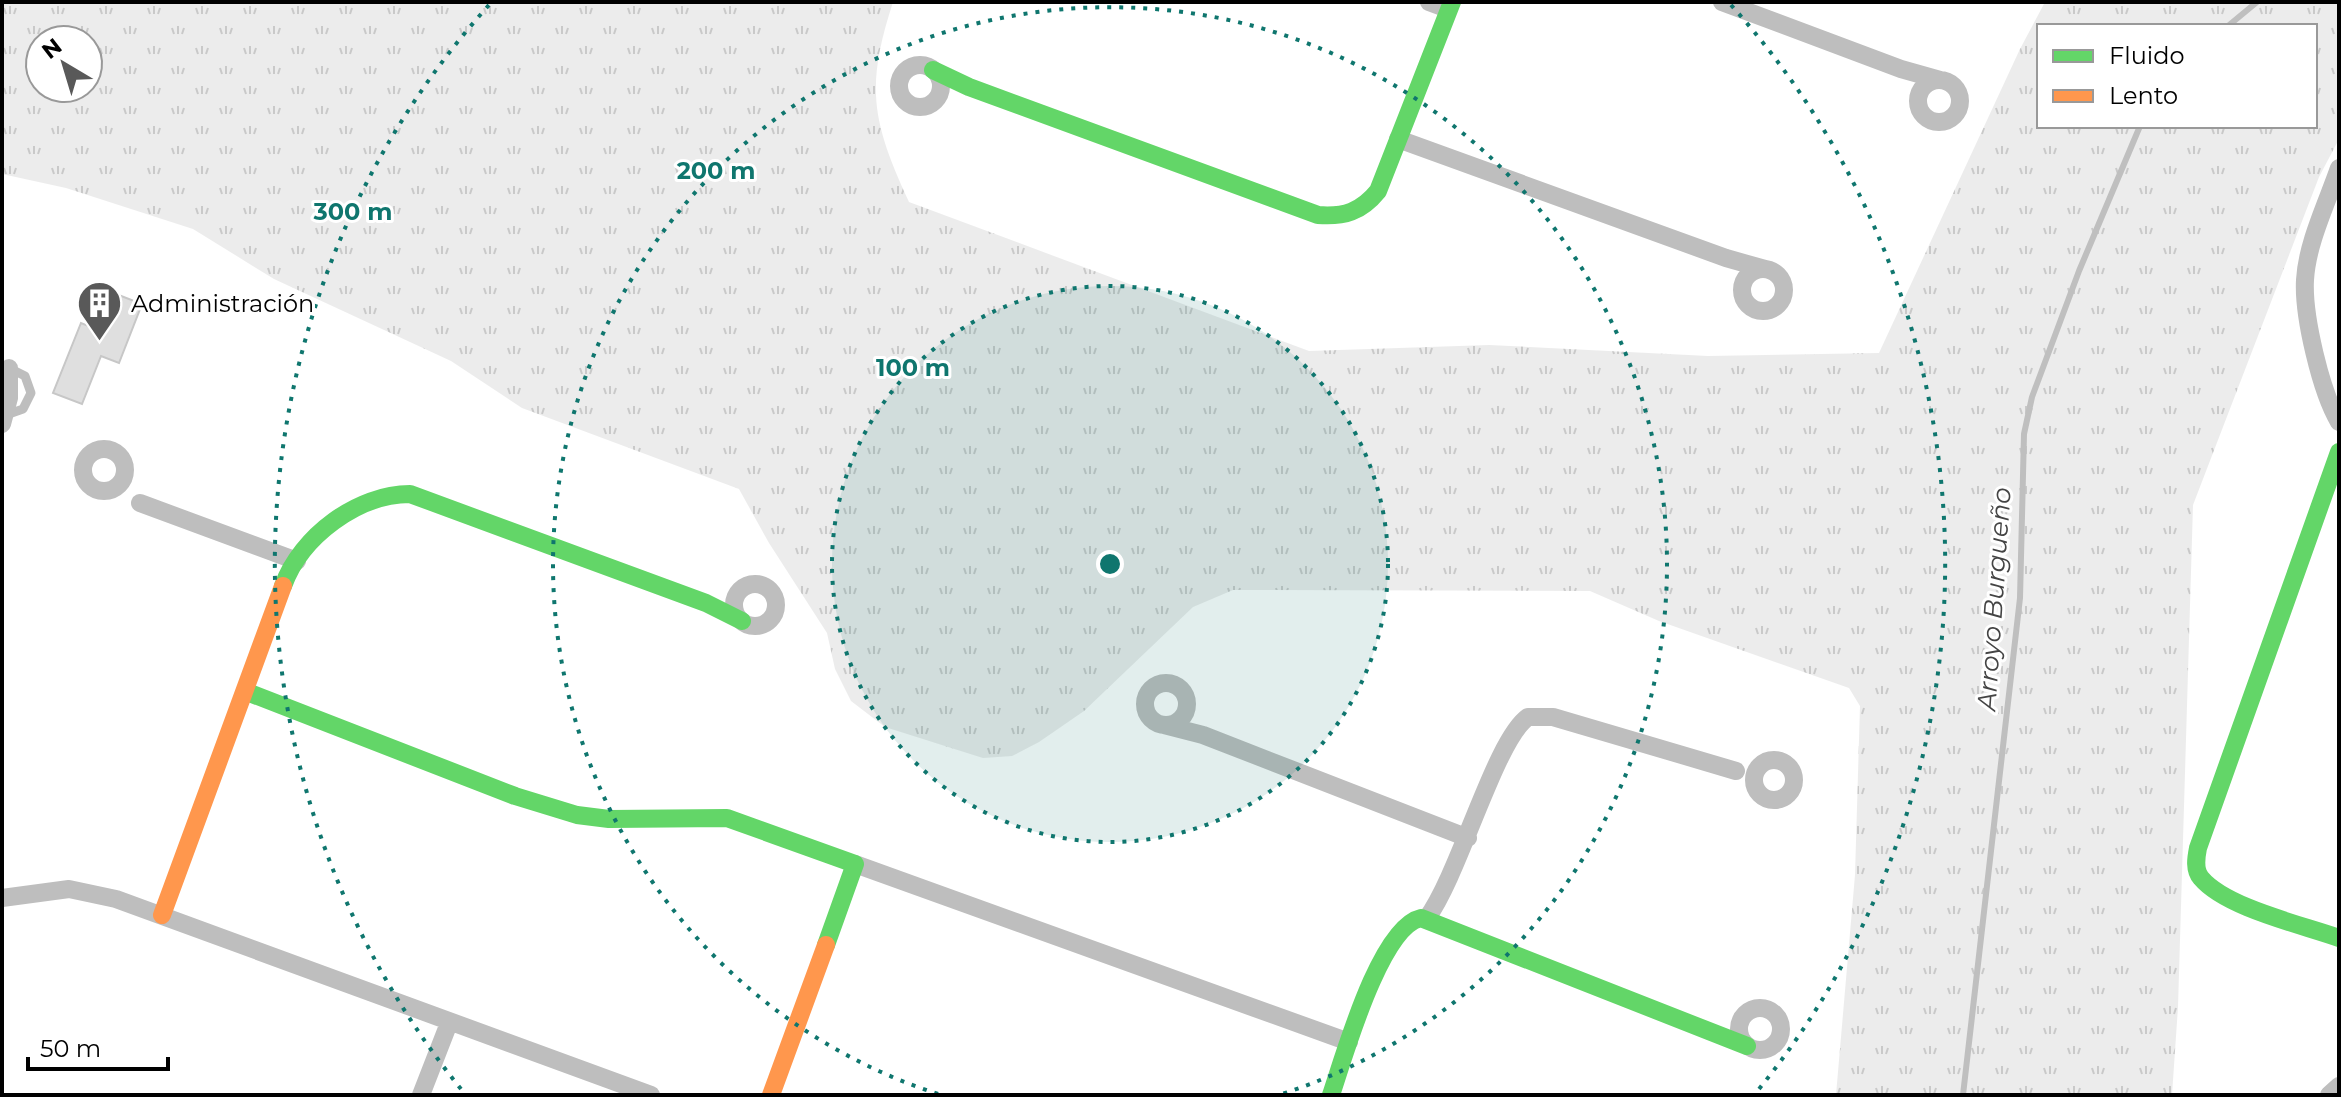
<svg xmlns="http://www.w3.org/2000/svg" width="2341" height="1097" font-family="Montserrat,sans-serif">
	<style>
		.grass { fill: url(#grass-tufts); fill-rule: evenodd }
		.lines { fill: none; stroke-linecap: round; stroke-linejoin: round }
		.stream { stroke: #bfbfbf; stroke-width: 6 }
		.building { fill: #dfdfdf; stroke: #c7c7c7; stroke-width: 2 }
		.lane { stroke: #bebebe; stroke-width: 9 }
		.street { stroke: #bebebe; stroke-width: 18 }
		.fast { stroke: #63d668; stroke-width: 18 }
		.slow { stroke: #ff974d; stroke-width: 18 }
		.ring { fill: none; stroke: #0f766e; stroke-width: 4; stroke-dasharray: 4 8 }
		.labels { text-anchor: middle; stroke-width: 6; stroke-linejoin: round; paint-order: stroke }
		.poi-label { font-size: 24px; fill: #000; stroke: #fff; text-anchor: start }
		.water-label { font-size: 26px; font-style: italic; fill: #444; stroke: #fff }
		.centre { fill: #0f766e; stroke: #fff; stroke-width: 4 }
		.ring-label { font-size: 24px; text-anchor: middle; font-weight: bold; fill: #0f766e; stroke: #fff; stroke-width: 6; stroke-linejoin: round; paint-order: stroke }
	</style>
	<defs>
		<pattern id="grass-tufts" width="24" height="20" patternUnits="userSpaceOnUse" patternTransform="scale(2)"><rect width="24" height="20" fill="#ececec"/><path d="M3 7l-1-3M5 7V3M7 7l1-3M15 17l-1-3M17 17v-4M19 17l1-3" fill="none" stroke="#c9c9c9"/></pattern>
	</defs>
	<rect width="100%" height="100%" fill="#fff"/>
	<path class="grass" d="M2,2H893C865,88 872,121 909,202L1309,351L1489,345L1708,356L1879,353L2020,49L2045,2H2339V139L2319,177L2193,505L2178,1007L2172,1095H1836L1855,875L1860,706L1849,688L1659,621L1590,591L1233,590L1193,607L1084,711L1039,742L1012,756L983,758L885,727L851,701L835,669L827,633L769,543L739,489L522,408L451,361L274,279L193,229L66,188L2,174ZM2039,26H2315V126H2039ZM40,40H88V88H40Z"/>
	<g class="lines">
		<path class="stream" d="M2228,26L2257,2
			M1963,1095L2020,598L2024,434L2032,397L2079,271L2140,126"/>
	</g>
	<path class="building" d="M116,294L142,304L119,363L101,356L82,404L53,393L81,323L101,331Z"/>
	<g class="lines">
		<path class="lane" d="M6,415L23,409L31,393L25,376L9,368"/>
		<path class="street" d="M1429,2L1448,9
			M1722,2L1901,69L1940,80
			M899 86a21 21 0 1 1 42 0a21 21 0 1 1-42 0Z
			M1918 101a21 21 0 1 1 42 0a21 21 0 1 1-42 0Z
			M1398,139L1726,258L1765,269
			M2339,168C2327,203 2307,243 2305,280C2303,316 2321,392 2339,422
			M1742 290a21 21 0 1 1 42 0a21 21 0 1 1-42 0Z
			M2,424L9,398V368
			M83 470a21 21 0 1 1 42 0a21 21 0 1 1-42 0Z
			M140,503L297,561
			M734 605a21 21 0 1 1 42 0a21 21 0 1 1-42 0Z
			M1145 704a21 21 0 1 1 42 0a21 21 0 1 1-42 0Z
			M1164,725L1203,735L1468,838
			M1754 780a20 20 0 1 1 40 0a20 20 0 1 1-40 0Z
			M855,864L1349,1042
			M2,898L69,889L116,899L651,1095
			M1427,918C1460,873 1495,740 1528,717H1553L1736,771
			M1739 1029a21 21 0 1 1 42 0a21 21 0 1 1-42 0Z
			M421,1095L449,1023
			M2329,1095L2339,1086"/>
		<path class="fast" d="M933,70L969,87L1318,215C1344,217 1361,212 1378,191L1452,2
			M2339,452L2198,848C2196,858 2194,870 2201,878C2226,908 2303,925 2339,938
			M283,586C301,536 358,494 410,494L706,603L742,621
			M247,692L515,796L577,815L609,819L727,818L855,864L826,945
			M1331,1095C1344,1057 1380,927 1421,918L1747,1046"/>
		<path class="slow" d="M162,915L283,586
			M771,1095L826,945"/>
	</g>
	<circle cx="1110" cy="564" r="278" fill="#0f766e" fill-opacity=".12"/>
	<g class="ring">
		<circle cx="1110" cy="564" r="278"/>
		<path d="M938 1094A557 557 0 1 1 1282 1094"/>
		<path d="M461 1089A835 835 0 0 1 489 5M1731 5A835 835 0 0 1 1759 1089"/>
	</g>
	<defs>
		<symbol id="building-pin" viewBox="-11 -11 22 30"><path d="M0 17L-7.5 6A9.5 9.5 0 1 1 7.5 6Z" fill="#595959" stroke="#fff"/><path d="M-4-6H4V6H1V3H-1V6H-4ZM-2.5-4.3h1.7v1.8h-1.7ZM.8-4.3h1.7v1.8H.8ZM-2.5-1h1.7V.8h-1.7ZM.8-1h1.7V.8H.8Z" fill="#fff"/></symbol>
	</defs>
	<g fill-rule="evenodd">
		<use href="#building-pin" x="74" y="278" width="51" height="69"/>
	</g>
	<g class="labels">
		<g class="poi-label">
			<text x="131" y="312">Administración</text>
		</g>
		<g class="water-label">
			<text transform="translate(1994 599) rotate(-86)" y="9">Arroyo Burgueño</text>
		</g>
	</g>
	<circle cx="1110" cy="564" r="12" class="centre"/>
	<g class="ring-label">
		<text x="716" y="179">200 m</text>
		<text x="353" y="220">300 m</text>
		<text x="913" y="376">100 m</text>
	</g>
	<rect width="2341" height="1097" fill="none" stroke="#000000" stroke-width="8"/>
	<rect x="2037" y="24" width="280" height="104" fill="#ffffff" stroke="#999999" stroke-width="2"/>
	<rect x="2053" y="50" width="40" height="12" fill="#63d668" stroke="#999999" stroke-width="2"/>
	<text x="2109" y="64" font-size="24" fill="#000000">Fluido</text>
	<rect x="2053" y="90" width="40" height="12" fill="#ff974d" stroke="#999999" stroke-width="2"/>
	<text x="2109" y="104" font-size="24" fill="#000000">Lento</text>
	<g transform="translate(64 64) rotate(322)"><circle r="38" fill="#ffffff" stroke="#999999" stroke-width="2"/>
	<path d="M0-6L14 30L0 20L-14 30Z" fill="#595959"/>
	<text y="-12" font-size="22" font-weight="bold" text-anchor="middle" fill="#000000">N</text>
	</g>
	<path d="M28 1057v12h140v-12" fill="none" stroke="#000000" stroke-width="4"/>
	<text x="40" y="1057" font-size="24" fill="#000000" stroke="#ffffff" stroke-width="6" paint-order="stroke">50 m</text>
</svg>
